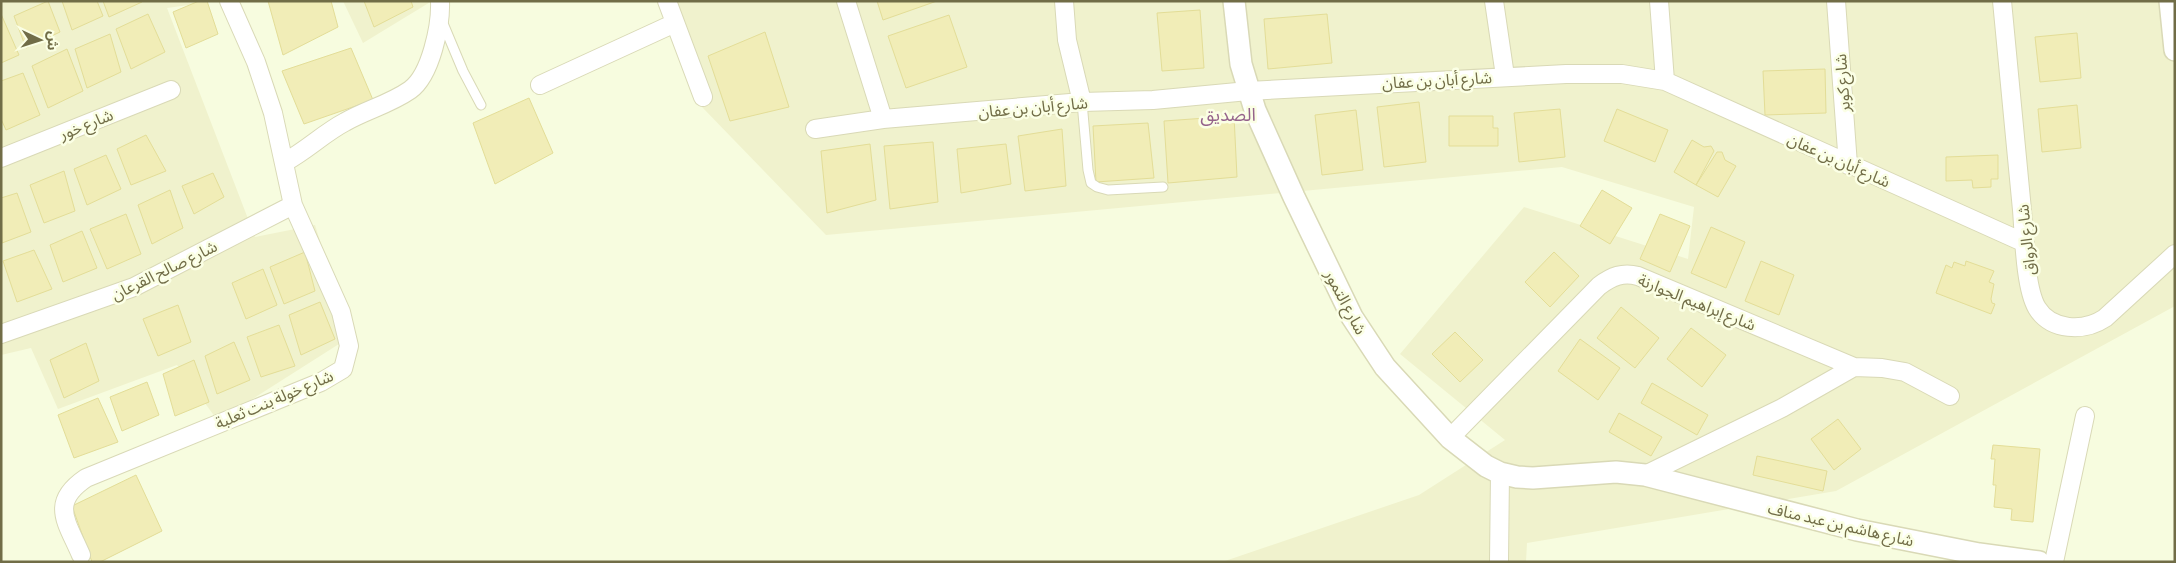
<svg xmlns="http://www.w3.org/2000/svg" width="2176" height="563" font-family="'Sofia Sans Condensed','Noto Sans Arabic',sans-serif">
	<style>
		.residential { fill: #f0f2cd }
		.building { fill: #f1edb7; stroke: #e3dd97 }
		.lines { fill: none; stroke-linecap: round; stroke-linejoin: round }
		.service-casing { stroke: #d9d9b6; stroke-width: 11 }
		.minor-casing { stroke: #d9d9b6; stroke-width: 20 }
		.tertiary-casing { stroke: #d9d9b6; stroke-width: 24 }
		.service { stroke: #fff; stroke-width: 9 }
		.minor { stroke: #fff; stroke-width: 18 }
		.tertiary { stroke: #fff; stroke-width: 21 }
		.labels { text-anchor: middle; stroke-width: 5; stroke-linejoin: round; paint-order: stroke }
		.street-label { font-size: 16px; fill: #716d47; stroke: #fbffe5 }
		.neighbourhood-label { font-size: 18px; fill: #95638b; stroke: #fbffe5 }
	</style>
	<rect width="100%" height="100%" fill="#f7fcdf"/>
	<path class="residential" d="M1,1H218L167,8L255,237L315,225L350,337L218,421L177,365L58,409L31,348L1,355Z
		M343,1H432L363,43Z
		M669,1H2175V306L1836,491L1527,543L1526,562H1222L1419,495L1505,440L1400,354L1524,207L1688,259L1694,207L1562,167L826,235L702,107Z"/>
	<path class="building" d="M48,1L60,32L26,48L14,16Z
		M62,1H97L103,16L72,30Z
		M103,1H142V2L109,17Z
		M199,1H207L218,34L186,48L173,12Z
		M268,1H331L338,27L283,55Z
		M364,1H411L413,7L374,27Z
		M877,1H937L883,20Z
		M1200,10L1204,68L1162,71L1157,13Z
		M1,14L19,55L1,63Z
		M148,14L165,52L131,69L116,29Z
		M1327,14L1332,63L1268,69L1264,19Z
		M949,15L967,67L906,88L888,36Z
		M765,32L789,107L730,121L708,56Z
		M2077,33L2081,78L2040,82L2035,37Z
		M110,34L121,72L87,88L75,49Z
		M351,48L373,100L304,124L282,71Z
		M67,49L83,91L48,108L32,66Z
		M1825,69L1826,113L1765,115L1763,71Z
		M23,73L40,115L6,130L1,119V81Z
		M529,98L553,153L495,184L473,123Z
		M1419,102L1426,162L1384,167L1377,107Z
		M2077,105L2081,148L2042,152L2038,109Z
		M1560,109L1565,157L1519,162L1514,113Z
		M1617,109L1668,130L1655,162L1604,141Z
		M1356,110L1363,170L1322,175L1315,115Z
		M1234,116L1237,177L1168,183L1164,121Z
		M1449,116H1493V128H1498V146H1449Z
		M1148,123L1154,178L1096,182L1093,126Z
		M1062,129L1066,186L1025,191L1018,136Z
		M146,135L166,171L131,185L117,149Z
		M1692,140L1704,147L1711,146L1714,151L1696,185L1674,172Z
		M933,142L938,202L890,209L884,146Z
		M870,144L876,200L827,213L821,151Z
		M1006,144L1011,184L961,193L957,149Z
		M1717,152H1722L1725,160L1736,166L1718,197L1696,185Z
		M106,155L121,189L87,205L74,169Z
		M1998,155V179H1991V187L1973,188L1972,180L1946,181V157Z
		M64,171L75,211L44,223L30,185Z
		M213,173L224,197L194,214L182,186Z
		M170,190L183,228L152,244L138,205Z
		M1602,190L1632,208L1610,244L1580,226Z
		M17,193L31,232L2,243L1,198Z
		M126,214L141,254L107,269L90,229Z
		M1660,214L1690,226L1670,272L1640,259Z
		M1711,227L1745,242L1726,288L1691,273Z
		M82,231L97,268L63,282L50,245Z
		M34,250L52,289L17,302L3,261Z
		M305,252L315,291L284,304L270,267Z
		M1554,252L1579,276L1550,307L1525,282Z
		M1761,261L1794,275L1779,315L1745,301Z
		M1966,261L1994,271L1989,282L1994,284L1991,299L1992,303L1995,304L1991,314L1936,293L1946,265L1952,268L1954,262L1965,266Z
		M263,269L277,305L246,319L232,283Z
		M320,302L335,339L301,355L289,315Z
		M178,305L191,342L158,356L143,319Z
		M1621,307L1659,338L1635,368L1597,338Z
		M279,325L295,366L261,377L247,337Z
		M1691,328L1726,355L1702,387L1667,359Z
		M1455,332L1483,360L1460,382L1432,354Z
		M1580,339L1620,368L1598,400L1558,371Z
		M234,342L250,380L217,394L205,356Z
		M86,343L99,381L64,398L50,360Z
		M194,360L209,402L175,416L163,374Z
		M147,382L159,415L122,431L110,397Z
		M1652,383L1708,415L1697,435L1641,403Z
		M98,398L118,442L74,458L58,415Z
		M1619,413L1662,437L1651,456L1609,432Z
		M1838,419L1861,449L1834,470L1811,439Z
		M1993,445L2040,449L2033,522L2011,520L2012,509L1994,507L1996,485H1993L1995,459H1991Z
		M1757,456L1827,471L1823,491L1753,475Z
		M136,475L162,531L100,562H92L72,506Z"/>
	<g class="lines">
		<defs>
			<path id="service" d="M442,21L463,71L481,105
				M1082,102L1088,170L1091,183L1097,187L1108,190L1163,187"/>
			<path id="minor" d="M667,1L703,97
				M846,1L883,119
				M1064,1L1067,40L1082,102
				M1494,1L1505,76
				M1659,1L1665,81
				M1836,1L1848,165
				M2002,1C2009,71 2016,141 2022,210C2024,234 2025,288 2037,308C2051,331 2084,332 2105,318L2175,254
				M540,85L675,23
				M815,129L883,119L1082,102L1153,100L1248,91L1566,74H1622L1665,81L2025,243
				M1,158L171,90
				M285,162C307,150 324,133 345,122C366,110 390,104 410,90C431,75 441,25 440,1
				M1,334L134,287L293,205
				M1450,438L1599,286C1612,276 1623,272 1638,276L1854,367L1882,368L1905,372L1950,396
				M1645,475L1782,408L1854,367
				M81,555C67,522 49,503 86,478L321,382L343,369L349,346L341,312L293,205L273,113L256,62L229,1
				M1499,562L1500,473
				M2054,562L2085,416"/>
			<path id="tertiary" d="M1234,1L1241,64L1255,110L1294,197L1352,317L1385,367L1450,438L1486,466L1500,473L1517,477L1533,478L1616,472L1645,475L1857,530L1979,554L2039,562
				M2170,1L2175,50"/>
		</defs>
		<use href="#service" class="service-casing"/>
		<use href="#minor" class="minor-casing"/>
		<use href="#tertiary" class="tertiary-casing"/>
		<use href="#service" class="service"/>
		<use href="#minor" class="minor"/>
		<use href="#tertiary" class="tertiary"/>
	</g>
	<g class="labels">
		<g class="street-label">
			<text transform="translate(1437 80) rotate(-3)" y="6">شارع أبان بن عفان</text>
			<text transform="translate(1842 83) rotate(-94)" y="6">شارع كوبر</text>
			<text transform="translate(1033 107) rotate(-5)" y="6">شارع أبان بن عفان</text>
			<text transform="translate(86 124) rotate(-22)" y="6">شارع خور</text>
			<text transform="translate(1839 160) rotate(24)" y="6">شارع أبان بن عفان</text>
			<text transform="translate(2026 240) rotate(-96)" y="6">شارع الرواق</text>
			<text transform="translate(164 270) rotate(-26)" y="6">شارع صالح القرعان</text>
			<text transform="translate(1346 302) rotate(62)" y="6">شارع التمور</text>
			<text transform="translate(1697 302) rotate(22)" y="6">شارع إبراهيم الجوارنة</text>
			<text transform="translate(274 399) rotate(-23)" y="6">شارع خولة بنت ثعلبة</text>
			<text transform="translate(1841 524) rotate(13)" y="6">شارع هاشم بن عبد مناف</text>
		</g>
		<g class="neighbourhood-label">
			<text x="1228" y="121">الصديق</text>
		</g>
	</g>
	<rect width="2176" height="563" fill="none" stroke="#716d47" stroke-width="5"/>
	<g transform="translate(40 40) rotate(94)" stroke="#fbffe5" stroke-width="4" paint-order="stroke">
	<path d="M0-4L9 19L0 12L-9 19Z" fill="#716d47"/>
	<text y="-8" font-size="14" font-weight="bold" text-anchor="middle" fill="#716d47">ش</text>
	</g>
</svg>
